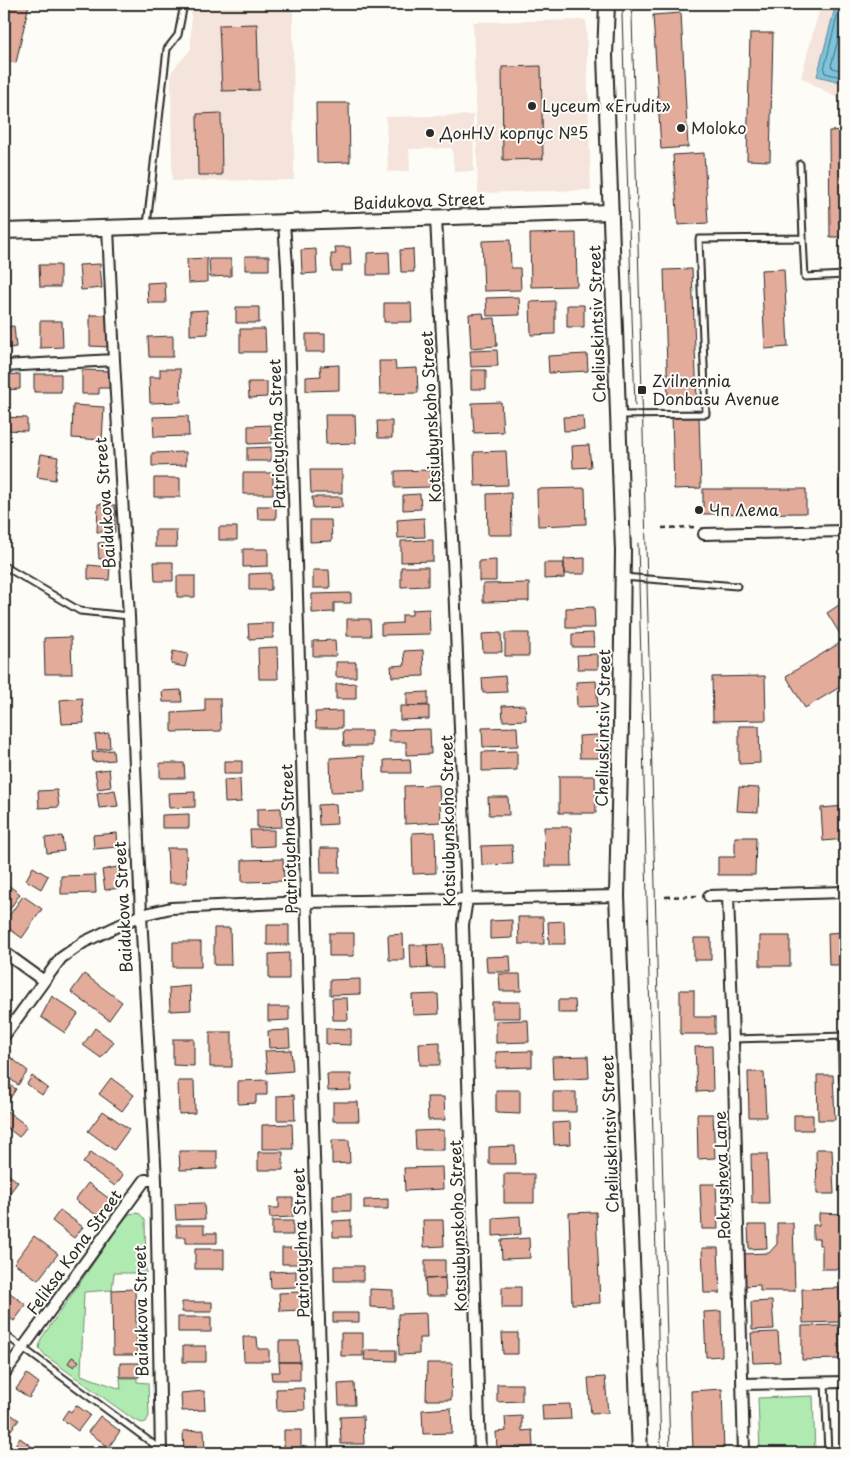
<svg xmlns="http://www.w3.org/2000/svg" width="849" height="1457" font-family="'Playpen Sans',sans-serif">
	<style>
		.built { fill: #f5e4db }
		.green { fill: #afebb1; stroke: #6d8b6e }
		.water { fill: #7cc4dc; stroke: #5c8795 }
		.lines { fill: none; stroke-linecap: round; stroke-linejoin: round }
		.shore { stroke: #4b6872; stroke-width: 1 }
		.building { fill: #e2ab9a; stroke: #2b2b2b }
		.service-casing { stroke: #2b2b2b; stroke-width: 9 }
		.minor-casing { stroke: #2b2b2b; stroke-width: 14 }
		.secondary-casing { stroke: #2b2b2b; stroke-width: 18 }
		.path { stroke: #2b2b2b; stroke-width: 2.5; stroke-dasharray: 5 4; stroke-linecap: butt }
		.service { stroke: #fdfcf7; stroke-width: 5 }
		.minor { stroke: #fdfcf7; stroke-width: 10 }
		.secondary { stroke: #fdfcf7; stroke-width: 14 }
		.tram { stroke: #2b2b2b; stroke-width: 1 }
		.poi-dot { fill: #2b2b2b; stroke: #fdfcf7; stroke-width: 2 }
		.labels { text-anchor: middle; stroke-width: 4; stroke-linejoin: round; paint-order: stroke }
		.poi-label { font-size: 16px; fill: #2b2b2b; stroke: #fdfcf7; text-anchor: start }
		.street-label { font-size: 16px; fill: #2b2b2b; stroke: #fdfcf7 }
	</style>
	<rect width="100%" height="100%" fill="#fdfcf7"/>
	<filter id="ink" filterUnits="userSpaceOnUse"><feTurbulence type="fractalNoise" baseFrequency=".02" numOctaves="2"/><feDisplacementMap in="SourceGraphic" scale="10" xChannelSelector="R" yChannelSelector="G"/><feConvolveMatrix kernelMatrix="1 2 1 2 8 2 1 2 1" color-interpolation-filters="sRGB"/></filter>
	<g filter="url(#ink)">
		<path class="built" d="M191,4H293L294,180L172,181L171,72L191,49Z
			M821,4H845V103L801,77Z
			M586,20L591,190L478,193L473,22Z
			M473,115L474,171L454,172L452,148L409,149L410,171L388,172L386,117Z"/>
		<path class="green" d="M136,1213L140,1214L145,1220L146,1273H114L112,1290L84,1292L81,1375L121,1389L120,1378H137V1382L148,1383L149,1416L146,1422L142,1423L133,1419L46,1356L39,1348L41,1339L117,1229L129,1214Z
			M813,1396L815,1453H760L758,1398Z"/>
		<path class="water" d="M836,4H845V83L817,76Z"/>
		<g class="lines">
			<path class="shore" d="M840,4L824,70L825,73L845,78
				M845,13L831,66L833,68L845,72"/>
		</g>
		<path class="building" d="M4,4H29L16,63L4,61Z
			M757,4H783L781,10Z
			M681,13L688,147L661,149L653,15Z
			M257,24L259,90L222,91L219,25Z
			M750,33H773L770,161L747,160Z
			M541,66L543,159L503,160L502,67Z
			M316,103H349L350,162L317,163Z
			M221,113L222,175H198L197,114Z
			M845,130V237H830L829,131Z
			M704,153L708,223L678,225L673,155Z
			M576,233L577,286L531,287L530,234Z
			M510,240L511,268H520L521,290L484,291L482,241Z
			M335,247H350L351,265H342V271H332L331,254H336Z
			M316,249L317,273L302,274L301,250Z
			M413,249L414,272H401L400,250Z
			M389,252L390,275H367V253Z
			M245,256H269V270H245Z
			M207,258V282L188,283L187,259Z
			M209,259H231V276L210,277Z
			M100,264L102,288L81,290L79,265Z
			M39,265H60V287H40Z
			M692,269L697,401H668L664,270Z
			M784,269L788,347L765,349L761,270Z
			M4,271H8V290H4Z
			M165,282L166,303H148L147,283Z
			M519,297L520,315L487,316L486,298Z
			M555,301V334L531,335L530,302Z
			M384,303H411L412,322H384Z
			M567,305H584V327H567Z
			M236,307H259V323H236Z
			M207,310L208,334L190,335V311Z
			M483,313L484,319L495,318L497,346L471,348L469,314Z
			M90,315H110V347L90,346Z
			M40,321H62L63,347L40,348Z
			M14,326L16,347L4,349V327Z
			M240,329H265L266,352H240Z
			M306,334H325V352H306Z
			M173,336V357H149L148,337Z
			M497,350L498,366L471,367L470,351Z
			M587,354L588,371L549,373L548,356Z
			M379,361H395L396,369L417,368L418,393L380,394Z
			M339,365V390L306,391V377L321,376L320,366Z
			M160,369H180L181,402L150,403L149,377H160Z
			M82,370L111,371V388H99V394H82Z
			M471,370H486V389H471Z
			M20,374V389L4,390V375Z
			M34,374H61V392H34Z
			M248,382H267V397L249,398Z
			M501,402L503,432L474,433L472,403Z
			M73,405L104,407L102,440L72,438Z
			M325,415H355L356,443L326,444Z
			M699,415L701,488L674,489L672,416Z
			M188,416L189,436L154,437L153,417Z
			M583,416L584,430L564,431L563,417Z
			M4,417L27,418V431L4,430Z
			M377,421H392V438H378Z
			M271,425L272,443L248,444V426Z
			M589,445L591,467L573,468L572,446Z
			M271,447V461H247V448Z
			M506,451L508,485L475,486L474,452Z
			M186,452V465L152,466V453Z
			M41,454L58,457L55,480L37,477Z
			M310,470H342V493H311Z
			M430,470L431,487L395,488V471Z
			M243,473H273V494H243Z
			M154,478H180V497H154Z
			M839,480H845V507H839Z
			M585,488L586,524L538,526L537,489Z
			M703,489H806V513L703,514Z
			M511,493L512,535H488L487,494Z
			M420,494L421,509L403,510V495Z
			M312,497H342V507L313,508Z
			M98,504L115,505V532H97Z
			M257,506H276V519H258Z
			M424,518L425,537L398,538L397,520Z
			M310,520H331L332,541L310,542Z
			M219,527H237V540H219Z
			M155,530H176L177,547H155Z
			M433,540V561L401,562V541Z
			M109,542L110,558L99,559L98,543Z
			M243,549H268V566L243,567Z
			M585,558V574H564V559Z
			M496,560V581H479V561Z
			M154,562H173V581H155Z
			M544,563H564V578L544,579Z
			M88,565L110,567L109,580L88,579Z
			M401,567H428V586L401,587Z
			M313,570H329L330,588H313Z
			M271,573V590H249V574Z
			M177,576H195V597H177Z
			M529,583V601L483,602V584Z
			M351,593V603H334V612L312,613V594Z
			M845,601V642L827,613Z
			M594,607L595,628H566V608Z
			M429,609L430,634L381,635V624L402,623V615H412V610Z
			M347,619H370L371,636H347Z
			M273,623V638L249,639L248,624Z
			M501,633L502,652H483L482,634Z
			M505,633H529V656H505Z
			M593,633L594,647H572V634Z
			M71,637L72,674H45L44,638Z
			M335,640L336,656H313V641Z
			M840,643L845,651V684L805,708L786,676Z
			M277,647L278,679H259L258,648Z
			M423,650L424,676L392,677L391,666L405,665L404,651Z
			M173,651L188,654L185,667L171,664Z
			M598,654V669H578L577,655Z
			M336,662H356V677H336Z
			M505,676L507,692L483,693L482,678Z
			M765,676L766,720L713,721L712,677Z
			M596,681L598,706L577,707L576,682Z
			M356,683V699H336V684Z
			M181,690L182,702H163L162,691Z
			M428,692V705L407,706V693Z
			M82,698L84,723L62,724L60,700Z
			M205,698H220L221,731L172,732V713L205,711Z
			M525,705L526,720L503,721L502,706Z
			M400,706H429V719L400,720Z
			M342,711V728H316L315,712Z
			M739,726H759L760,763L739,764Z
			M517,727L518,746L483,747L482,728Z
			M430,729L431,754L406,755V742H389V730Z
			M343,731H371V746H344Z
			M109,733L110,748L97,750L95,735Z
			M598,735L599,758H580L579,736Z
			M113,750L114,760L93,762L92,752Z
			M517,751V770L482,771V752Z
			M364,756L365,791L331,792L330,758Z
			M410,759L411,773H384V760Z
			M224,761H242V774H224Z
			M160,763H184L185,778H160Z
			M109,769L111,787L98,789L95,771Z
			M559,776H595L596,813H559Z
			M240,779L241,802L225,803L224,780Z
			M439,785L441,822L405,824L404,786Z
			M739,787L759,788L758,812L737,811Z
			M57,790L59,807L39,808L38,791Z
			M115,790L118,806L99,808L97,793Z
			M195,792V807L169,808L168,793Z
			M488,797H508L509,815H489Z
			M336,804L337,824L319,825L318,805Z
			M845,806V839L823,841L821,808Z
			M281,808L282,827L257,828V809Z
			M189,814V828H162V815Z
			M544,827H571L572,866H545Z
			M250,830H274V846L251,847Z
			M435,832L436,873L413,874L412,833Z
			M117,833L118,847L94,849L93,835Z
			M62,836L64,851L47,853L45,838Z
			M735,837H756L755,875H718V857H735Z
			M512,845L513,864L482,865L481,846Z
			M167,848H186L187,883H169Z
			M320,848H339L340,873H321Z
			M283,859L284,881L242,882V860Z
			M33,867L48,876L41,889L26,880Z
			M117,867L120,888L105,890L102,870Z
			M95,875L96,893L61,894V876Z
			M4,882L20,894L5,916L4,915Z
			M23,896L42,909L22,938L4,925V923Z
			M518,917H543L544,944H519Z
			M512,920V938L490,939V921Z
			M564,921L565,944H549L548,922Z
			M267,925H289V945H267Z
			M214,928H230L231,965H214Z
			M845,932V965H829L828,933Z
			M329,933H354V956H329Z
			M403,934L404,960H389L388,935Z
			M760,936H790V966H760Z
			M694,938H711V960H694Z
			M173,942H201V967H173Z
			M443,944L444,968H428L427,945Z
			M410,945H427L428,968L411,969Z
			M289,953V979H269V954Z
			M510,956L511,972H487L486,957Z
			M84,974L122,1002L109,1020L71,992Z
			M499,974H520L521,991H500Z
			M360,979V994L330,995V980Z
			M190,986L191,1010L170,1011L169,988Z
			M680,990H694V1017H715V1034H680Z
			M438,994L439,1014L413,1015L412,995Z
			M52,996L78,1014L65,1033L41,1017Z
			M332,998H347L348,1020H333Z
			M558,1000H575L576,1013H558Z
			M492,1002H520V1018H492Z
			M268,1007H289V1020L268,1021Z
			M528,1020L529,1042L496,1043V1021Z
			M95,1028L114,1042L101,1058L83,1045Z
			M326,1028L351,1029V1045L326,1044Z
			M289,1030L290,1047L269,1048L268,1031Z
			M210,1032H232V1067H210Z
			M173,1039H194V1066L173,1065Z
			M440,1042V1065H420L419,1043Z
			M712,1046L713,1091L697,1092L695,1047Z
			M291,1050L293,1071L267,1073L265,1051Z
			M532,1051V1067L496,1068V1052Z
			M588,1056L589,1078L553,1080L552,1057Z
			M10,1057L28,1071L18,1085L4,1074V1064Z
			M748,1072H764L766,1117H749Z
			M327,1074H351V1090L328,1091Z
			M817,1075H833L835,1120H818Z
			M32,1076L48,1088L42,1095L27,1084Z
			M111,1078L134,1095L122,1111L99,1094Z
			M267,1080V1095H256V1103L238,1104V1081Z
			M4,1081L16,1089L7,1103L4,1101Z
			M178,1081H194L195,1113L179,1114Z
			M496,1090H520V1114L496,1113Z
			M553,1092H576V1112H553Z
			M294,1095L295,1120H277V1096Z
			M427,1097H444L445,1120H428Z
			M333,1102H358L359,1121H333Z
			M4,1109L27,1126L19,1137L4,1125Z
			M103,1111L129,1129L114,1150L88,1131Z
			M697,1114H713L715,1158L698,1159Z
			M794,1115H813V1130H794Z
			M570,1122L571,1144L554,1145L553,1123Z
			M292,1124L293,1149H262V1125Z
			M444,1130V1150H416L415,1131Z
			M332,1140H349L350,1163L332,1164Z
			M515,1146L516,1164H489V1147Z
			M816,1149H832L834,1194H817Z
			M179,1151H217V1169L180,1170Z
			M91,1152L123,1175L115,1186L83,1163Z
			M258,1152H283V1170H258Z
			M751,1154H767L769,1203H752Z
			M442,1167L443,1189L405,1191L404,1168Z
			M4,1171L18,1182L9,1194L4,1190Z
			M504,1174H534V1203H504Z
			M88,1183L111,1200L99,1217L75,1200Z
			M700,1184H716L718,1229H702Z
			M351,1194V1211H333V1195Z
			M279,1198H293V1217L270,1218L269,1208H279Z
			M388,1199V1209H364V1200Z
			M204,1203L205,1219L176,1220L175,1204Z
			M60,1210L83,1227L74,1238L52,1221Z
			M596,1212L600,1303L572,1304L569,1213Z
			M819,1213L845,1214V1245H841V1269H822V1245H819V1239H813V1225H819Z
			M520,1216L521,1234L493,1236V1218Z
			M351,1220V1237H333V1221Z
			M423,1220H443L444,1246L424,1247Z
			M272,1221H293V1235H272Z
			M777,1223H793L795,1291H760V1285L743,1286V1254L769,1253L777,1244Z
			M176,1225H204V1233H217V1243H186V1237H177Z
			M748,1225H766L767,1248L749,1249Z
			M34,1236L58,1254L38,1280L14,1263Z
			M529,1238L530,1258L502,1259L501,1240Z
			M282,1248H299L300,1264H282Z
			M702,1248H718L720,1293H704Z
			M195,1249H224V1269H195Z
			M425,1260H445V1278L425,1279Z
			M334,1266H363V1281H334Z
			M296,1271V1287L271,1288L270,1272Z
			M445,1278L446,1296H426L425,1279Z
			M502,1287H521V1308H502Z
			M839,1288L840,1322L803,1323L802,1289Z
			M135,1289L137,1355H113L112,1290Z
			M370,1289L393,1290V1308L370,1307Z
			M9,1292L26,1305L14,1321L4,1314V1299Z
			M300,1292L301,1310L280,1311L279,1293Z
			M772,1301L774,1329L752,1330L751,1302Z
			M182,1302H212V1312H182Z
			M721,1311L722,1356L706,1357L704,1312Z
			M333,1313H359V1322H333Z
			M426,1313L427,1338H419V1354L399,1355L398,1314Z
			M178,1317H211V1332H178Z
			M839,1325L840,1359L802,1360V1326Z
			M778,1332L780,1362L753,1363L751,1333Z
			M341,1333H363V1356H341Z
			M502,1333H518V1354H503Z
			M243,1337H257L258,1349H269V1361H244Z
			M279,1341H299L300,1362H279Z
			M183,1346H206V1362H183Z
			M365,1350H396V1361L364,1360Z
			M72,1357L79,1361L74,1367L68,1363Z
			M279,1362H300V1380H272L271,1372H280Z
			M120,1363H139V1377H120Z
			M427,1363H452L451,1400H426Z
			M27,1374L39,1383L29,1398L16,1389Z
			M605,1377L608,1413L591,1414L588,1378Z
			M354,1383L355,1405H339L338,1384Z
			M497,1384H522V1401L497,1402Z
			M304,1388L305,1410L277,1411L276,1389Z
			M722,1389L724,1453H693L691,1391Z
			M204,1391L205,1410L182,1411L181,1393Z
			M570,1404L571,1419L543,1420L542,1405Z
			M76,1405L90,1415L78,1431L62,1419L68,1410L71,1412Z
			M451,1408L452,1433L423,1434L422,1410Z
			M6,1411L19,1420L10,1431L4,1426V1414Z
			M100,1416L120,1431L109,1447L88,1432Z
			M363,1416L364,1444H341L340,1417Z
			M522,1416V1431L532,1430L533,1447L497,1449L496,1432L506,1431L505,1417Z
			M204,1430L205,1453H184L183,1431Z
			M284,1430H301V1449H284Z
			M20,1438L35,1449L32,1453H9Z
			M542,1451H559V1453H542Z"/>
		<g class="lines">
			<defs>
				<path id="service" d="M800,164L803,238
					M147,225L167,49L178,35L184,4
					M618,415L706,414L699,239L803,238L805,277L845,275
					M4,566L80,611L129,616
					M623,577L737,586
					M733,1039L845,1036
					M4,1334L160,1449
					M825,1383L828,1453"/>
				<path id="minor" d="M436,218L453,558L467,899L463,925L480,1453
					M284,223L287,266L323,1453
					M108,228L114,360L129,616L141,915L156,1180L161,1453
					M4,366L114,360
					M704,534L845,531
					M709,896L845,892
					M728,896L733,1039L744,1453
					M4,952L44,981L61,958L84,942L141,915L171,908L306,902L617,896
					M4,1036L44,981
					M844,1036L845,1080
					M4,1374L145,1180H156
					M742,1384L845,1382"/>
				<path id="secondary" d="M607,4L605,55L623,551L621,722L617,896L640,1453
					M4,231L611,212"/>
			</defs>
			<use href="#service" class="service-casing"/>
			<use href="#minor" class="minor-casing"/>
			<use href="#secondary" class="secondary-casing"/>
			<path class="path" d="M662,528L695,527
				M665,897L700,896"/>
			<use href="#service" class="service"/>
			<use href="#minor" class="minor"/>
			<use href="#secondary" class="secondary"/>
			<path class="tram" d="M625,4L622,15L635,406
				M634,4L632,16L670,1453
				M638,543L661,1453"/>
		</g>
	</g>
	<g class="poi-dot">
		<circle cx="532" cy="106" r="5"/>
		<circle cx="681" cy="128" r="5"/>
		<circle cx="430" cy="133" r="5"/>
		<rect x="637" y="385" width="10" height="10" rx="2.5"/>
		<circle cx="699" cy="510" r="5"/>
	</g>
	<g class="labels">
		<g class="poi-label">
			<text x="542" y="112">Lyceum «Erudit»</text>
			<text x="691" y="134">Moloko</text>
			<text x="440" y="139">ДонНУ корпус №5</text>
			<text x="652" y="387">Zvilnennia<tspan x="652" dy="18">Donbasu Avenue</tspan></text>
			<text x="709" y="516">Чп Лема</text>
		</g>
		<g class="street-label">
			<text transform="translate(419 201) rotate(-2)" y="6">Baidukova Street</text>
			<text transform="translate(597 324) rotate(-92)" y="6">Cheliuskintsiv Street</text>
			<text transform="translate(431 417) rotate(-93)" y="6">Kotsiubynskoho Street</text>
			<text transform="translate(277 434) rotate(-92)" y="6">Patriotychna Street</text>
			<text transform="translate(105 503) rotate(-94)" y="6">Baidukova Street</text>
			<text transform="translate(603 728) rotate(-89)" y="6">Cheliuskintsiv Street</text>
			<text transform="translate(448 821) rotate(-91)" y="6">Kotsiubynskoho Street</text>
			<text transform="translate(289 839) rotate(-92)" y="6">Patriotychna Street</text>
			<text transform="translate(123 907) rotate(-93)" y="6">Baidukova Street</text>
			<text transform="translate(610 1134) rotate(-92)" y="6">Cheliuskintsiv Street</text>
			<text transform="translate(722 1175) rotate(-92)" y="6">Pokrysheva Lane</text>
			<text transform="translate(458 1226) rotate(-92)" y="6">Kotsiubynskoho Street</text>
			<text transform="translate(301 1243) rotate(-92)" y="6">Patriotychna Street</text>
			<text transform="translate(74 1252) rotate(-54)" y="6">Feliksa Kona Street</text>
			<text transform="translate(141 1311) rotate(-91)" y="6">Baidukova Street</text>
		</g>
	</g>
	<rect width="849" height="1457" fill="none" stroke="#fdfcf7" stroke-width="20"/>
	<rect x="10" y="10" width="829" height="1437" fill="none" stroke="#2b2b2b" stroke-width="2" filter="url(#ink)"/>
</svg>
